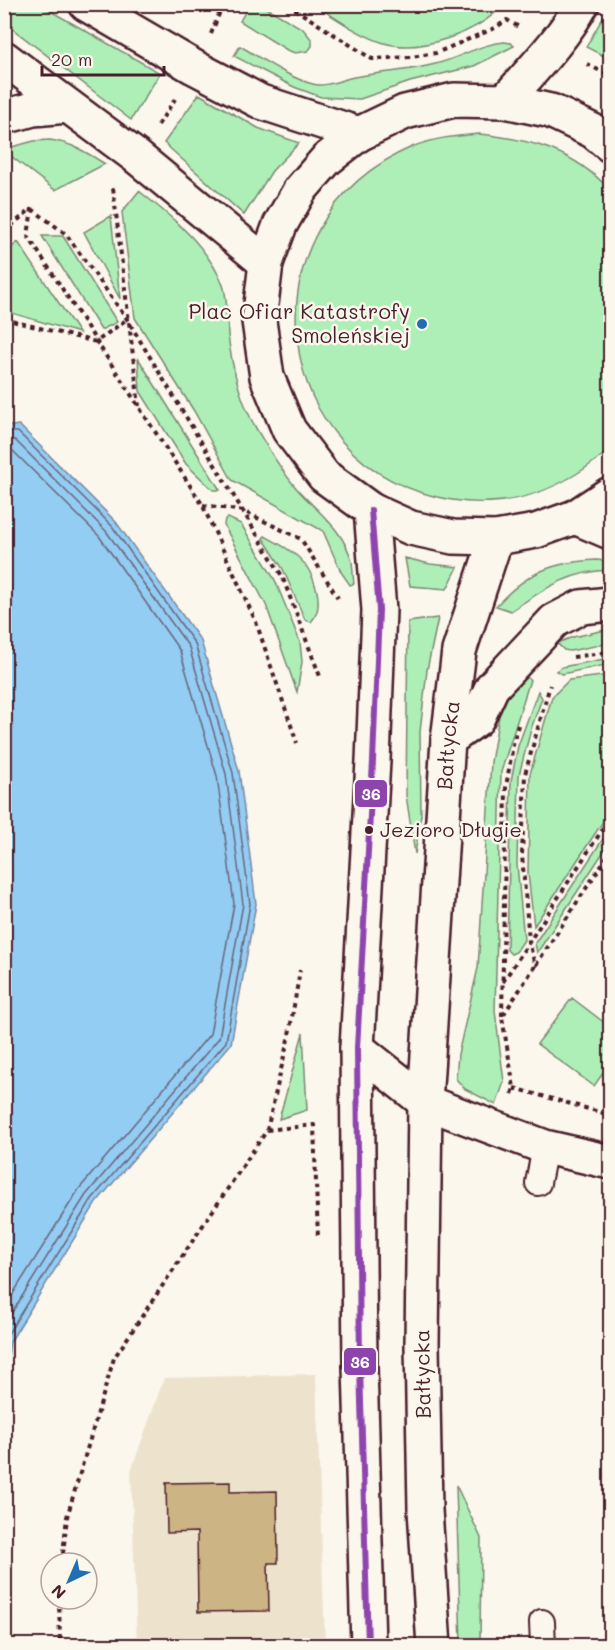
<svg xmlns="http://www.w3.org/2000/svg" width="615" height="1650" font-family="Mali,sans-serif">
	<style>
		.built { fill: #ede3cd }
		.green { fill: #aeefb8; stroke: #7c8772; stroke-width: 1.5 }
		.water { fill: #94cdf3; stroke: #7687a3; stroke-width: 1.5 }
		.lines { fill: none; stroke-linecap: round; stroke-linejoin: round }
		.shore { stroke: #68657b; stroke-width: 1.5 }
		.building { fill: #cdb484; stroke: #4a1f2b; stroke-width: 1.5 }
		.service-casing { stroke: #4a1f2b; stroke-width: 28 }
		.minor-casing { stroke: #4a1f2b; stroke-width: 38 }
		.tertiary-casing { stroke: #4a1f2b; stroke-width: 38 }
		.secondary-casing { stroke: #4a1f2b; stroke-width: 38 }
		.path { stroke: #4a1f2b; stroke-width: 4; stroke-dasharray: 4.5 4.5; stroke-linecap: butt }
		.service { stroke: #fbf7ec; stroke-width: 24 }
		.minor { stroke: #fbf7ec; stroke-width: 33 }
		.tertiary { stroke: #fbf7ec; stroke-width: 33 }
		.secondary { stroke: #fbf7ec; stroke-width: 33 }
		.bus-1-casing { stroke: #fbf7ec; stroke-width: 10 }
		.bus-1 { stroke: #8e44ad; stroke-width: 6 }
		.poi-dot { fill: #1f6fb2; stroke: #fbf7ec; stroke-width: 2 }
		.bus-dot { fill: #4a1f2b; stroke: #fbf7ec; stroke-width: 2 }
		.labels { text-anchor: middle; stroke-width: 5; stroke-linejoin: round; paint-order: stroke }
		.bus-label { font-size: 20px; fill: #4a1f2b; stroke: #fbf7ec; text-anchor: start }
		.poi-label { font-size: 21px; fill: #4a1f2b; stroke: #fbf7ec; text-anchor: end }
		.street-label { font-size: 21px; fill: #4a1f2b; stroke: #fbf7ec }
		.line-badge { stroke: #fbf7ec; stroke-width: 2 }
		.badge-label { font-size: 16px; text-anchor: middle; font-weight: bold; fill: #fff }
	</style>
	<rect width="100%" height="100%" fill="#fbf7ec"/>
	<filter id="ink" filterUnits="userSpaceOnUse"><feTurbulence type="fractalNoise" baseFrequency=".0167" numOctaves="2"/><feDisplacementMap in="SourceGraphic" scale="12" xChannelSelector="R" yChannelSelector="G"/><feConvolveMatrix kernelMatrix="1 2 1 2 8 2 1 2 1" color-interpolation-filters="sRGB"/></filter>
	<g filter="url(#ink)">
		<path class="built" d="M316,1374L325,1645H137L131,1471L164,1378Z"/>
		<path class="green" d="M4,5H40L160,73L131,120L5,23Z
			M249,5H262L303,29L312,40V46L308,51L295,53L287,50L240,21Z
			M315,5H503C479,32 420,54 384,43C359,35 336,18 315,5Z
			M610,5V59L586,47Z
			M504,42L511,43L514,46L474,66L410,82L360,99L321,97L294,87L234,56L240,46C261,58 291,79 313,84C325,88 342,79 354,77C382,72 411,71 439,63C461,57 481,44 504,42Z
			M199,94L258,128L299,143L272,171L244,215L164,143Z
			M479,134C531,139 574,151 610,190V449C565,488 514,510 452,500C266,470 239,221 412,147C433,138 456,136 479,134Z
			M50,140C72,143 86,152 105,164L55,190L8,154V148L34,141Z
			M139,191C172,217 207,245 223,285C228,299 227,320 228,335C232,368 240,401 257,430C269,450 282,472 298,490C318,512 344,530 352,562C353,569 353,577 354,584L350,585L341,572L323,531L232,480L194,411L135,318L122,212Z
			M111,216L120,299L84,232Z
			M42,236H63L117,322L101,330Z
			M18,242L79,333L5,311V253Z
			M138,358L220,490H213L186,464L140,391Z
			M228,518L241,524L275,580L300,642L302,662L297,692L266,605L224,525L225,519Z
			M265,536C276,542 288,548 298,557C313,570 327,605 311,622L305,620L283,569L263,538Z
			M405,558L430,564L458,567L447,589L410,586Z
			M597,560L610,562V570C569,571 544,589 511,611L496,606C527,572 552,562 597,560Z
			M438,618L427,670L420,732L421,815L415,854L406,795L408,622Z
			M610,629V643L570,651L564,650L557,643L573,637Z
			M610,658V664L562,674L556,671L562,667Z
			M524,674L530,680L501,772L495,1011L504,1082L496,1105L465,1089L456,1079L458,1054L478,968L491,762L499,716L516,679Z
			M610,675V811L534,926L528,873L530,774L552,697L569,680Z
			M538,691L542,698L531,729L519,775L517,864L524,940L516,952L511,954L507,950L511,781L518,746Z
			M610,828V842L537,953L535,943Z
			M572,998L610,1027V1063L594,1086L537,1044Z
			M303,1033L307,1110L279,1119Z
			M456,1485L481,1538L480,1645H461Z"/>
		<path class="water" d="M19,425L116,522L201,641L239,771L256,904L231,1044L96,1203L10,1342L5,1381L4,427Z"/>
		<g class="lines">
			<path class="shore" d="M4,432H18L112,526L195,644L233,773L250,904L226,1042L92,1199L4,1340
				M4,440H15L106,531L189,647L226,774L243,904L219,1038L86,1195L4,1325
				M4,449L12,450L99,536L180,651L217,776L234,904L210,1034L79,1189L4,1308"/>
		</g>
		<path class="building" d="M230,1482V1492L277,1491L278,1563H268L269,1611L198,1612L197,1532L167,1533L166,1483Z"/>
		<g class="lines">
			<defs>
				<path id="service" d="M538,1183L545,1147
					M542,1622L543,1646"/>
				<path id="minor" d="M4,117L33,109L68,106
					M357,1048L425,1102L545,1147L610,1162"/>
				<path id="tertiary" d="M505,101C532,70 562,40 582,4"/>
				<g id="secondary">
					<path d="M86,4L194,67L261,102L359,134"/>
					<path d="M4,58L137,157L266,263"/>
					<path d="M610,145L593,131L551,111L505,101L454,100L405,112L359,134L327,159L300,190L280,225L266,263L259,321L267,377L289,430L324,476L371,510L411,528L453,537L496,538L536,531L575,517L610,494"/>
					<path d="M575,517L610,532"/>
					<path d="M448,740L477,719L492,687L554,621L581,607L610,604"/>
					<path d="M368,1646L360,1366L357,1048L373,761L379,610L371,510"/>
					<path id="s1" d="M434,1646L425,1510L422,1344L425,1102L448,740L459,651L496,538"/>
				</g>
			</defs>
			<use href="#service" class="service-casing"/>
			<use href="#minor" class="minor-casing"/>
			<use href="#tertiary" class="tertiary-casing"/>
			<use href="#secondary" class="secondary-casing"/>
			<path class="path" d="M287,4L372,59L412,57L436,53L495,28L507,20L519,27
				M211,34L223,4
				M587,64L610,76
				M158,125L175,99
				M113,188L139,406
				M32,208L28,236L202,504L256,622L297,743
				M32,209L66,234L127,319L282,576L321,679
				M4,232L31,209
				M4,319L96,342L127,319
				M203,505L243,511L301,539L338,598
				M573,657L610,652
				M536,965L610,852
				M503,982L610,818
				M502,1016L506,787L513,745L518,725
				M514,1088L610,1115
				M512,1094L514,1088L502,1017L535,966L529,941L522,855L525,774L550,685
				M267,1130L314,1125L318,1239
				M62,1563L67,1517L114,1358L267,1130L289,1035L300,970
				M59,1599L60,1646"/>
			<use href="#service" class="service"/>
			<use href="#minor" class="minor"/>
			<use href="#tertiary" class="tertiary"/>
			<use href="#secondary" class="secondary"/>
			<defs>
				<path id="bus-1" d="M368,1646L360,1366L357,1048L373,761L379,610L371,510"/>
			</defs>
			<use href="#bus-1" class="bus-1-casing"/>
			<use href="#bus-1" class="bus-1"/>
		</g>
	</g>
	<circle class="poi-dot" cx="422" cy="324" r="6"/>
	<circle class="bus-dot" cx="369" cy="830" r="5"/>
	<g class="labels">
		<g class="bus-label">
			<text x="380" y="837">Jezioro Długie</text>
		</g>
		<g class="poi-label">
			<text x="410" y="319">Plac Ofiar Katastrofy<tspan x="410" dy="24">Smoleńskiej</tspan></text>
		</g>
		<g class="street-label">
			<text dy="7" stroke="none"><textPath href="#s1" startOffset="902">Bałtycka</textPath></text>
			<text transform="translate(423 1374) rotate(-91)" y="7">Bałtycka</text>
		</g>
	</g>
	<g class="line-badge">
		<rect x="354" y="779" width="34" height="29" rx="6" fill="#8e44ad"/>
		<rect x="343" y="1347" width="34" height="29" rx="6" fill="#8e44ad"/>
	</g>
	<g class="badge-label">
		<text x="371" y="800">36</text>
		<text x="360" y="1368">36</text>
	</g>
	<rect width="615" height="1650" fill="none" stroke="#fbf7ec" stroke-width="24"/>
	<rect x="12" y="12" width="591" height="1626" fill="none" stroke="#4a1f2b" stroke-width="2" filter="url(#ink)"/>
	<g transform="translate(69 1581) rotate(224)"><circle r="28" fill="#fbf7ec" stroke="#b4a19f" stroke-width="1.5"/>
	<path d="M0-4.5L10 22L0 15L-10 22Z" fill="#1f6fb2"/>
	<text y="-9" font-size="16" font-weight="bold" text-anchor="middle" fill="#4a1f2b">N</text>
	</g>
	<path d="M42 66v9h122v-9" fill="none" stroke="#4a1f2b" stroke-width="3"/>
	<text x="51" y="66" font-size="18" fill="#4a1f2b" stroke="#fbf7ec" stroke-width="4.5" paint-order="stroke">20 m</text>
</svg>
